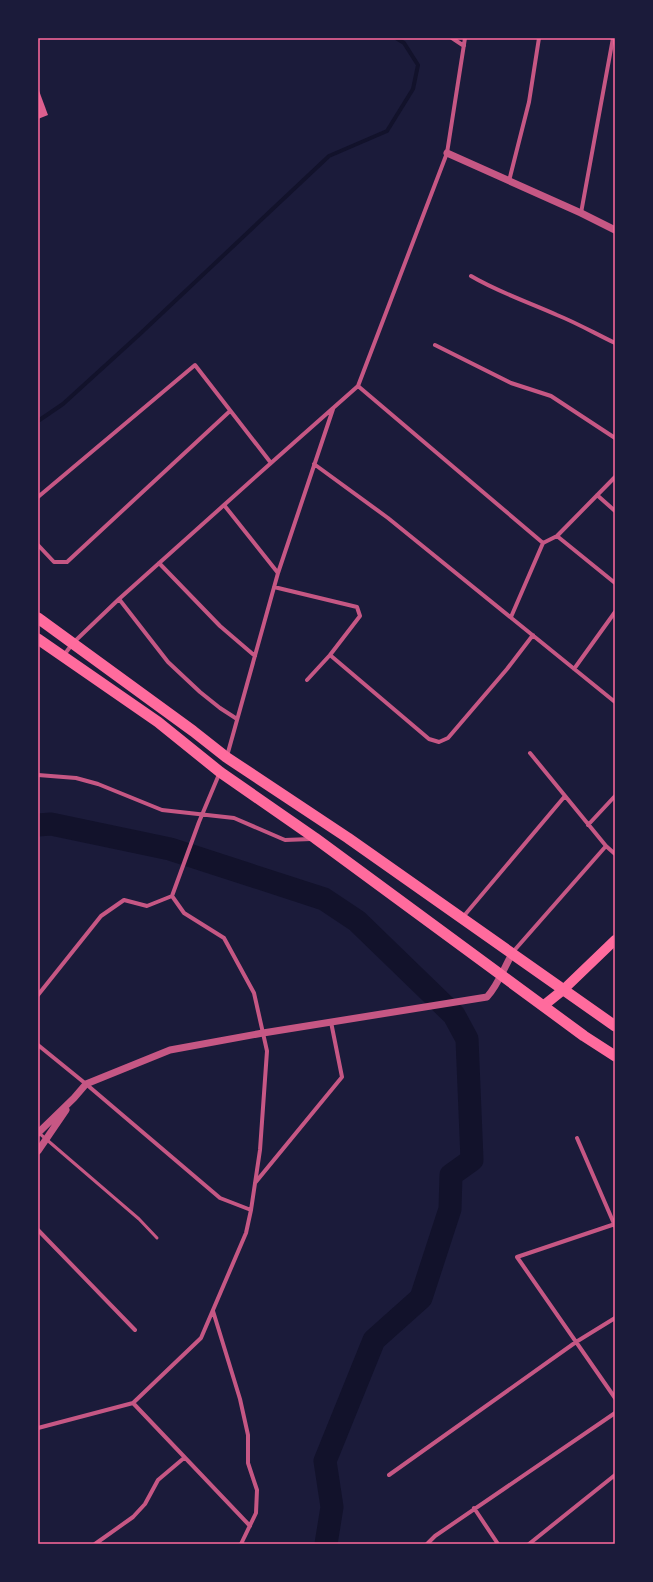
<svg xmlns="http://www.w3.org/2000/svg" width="653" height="1582" font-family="'Archivo Narrow',sans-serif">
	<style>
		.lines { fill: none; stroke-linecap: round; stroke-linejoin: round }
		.stream { stroke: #12122b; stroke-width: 4 }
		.river { stroke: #12122b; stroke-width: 23 }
		.building { fill: #dd5f8e }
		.service { stroke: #c65784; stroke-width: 3 }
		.minor { stroke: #c65784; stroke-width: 4 }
		.tertiary { stroke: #c65784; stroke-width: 7 }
		.primary { stroke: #ff6b9d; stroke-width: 10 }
		.trunk { stroke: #ff6b9d; stroke-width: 11 }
		.neatline { fill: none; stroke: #ff6b9d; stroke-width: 1.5 }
	</style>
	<rect width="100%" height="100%" fill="#1b1b3a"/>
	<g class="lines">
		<path class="stream" d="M38,421L63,404L141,333L329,156L387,131L413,89L418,65L404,43L396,38"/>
		<path class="river" d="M38,825L51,824L170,849L324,899L357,921L454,1015L467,1039L472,1160L451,1175L450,1209L421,1298L374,1340L325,1461L332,1507L326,1544"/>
	</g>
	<path class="building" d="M38,88L48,115L38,119Z"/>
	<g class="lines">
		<path class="service" d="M39,1133L139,1219L157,1238"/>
		<path class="minor" d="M452,38L464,46
			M509,181L529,102L539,38
			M581,213L613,38
			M471,276C498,292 528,302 557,315C577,323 596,334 615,343
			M435,345L511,383L551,396L615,438
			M358,386L543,543L557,536L615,477
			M271,463L224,505L278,573
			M314,464L388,518L615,702
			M597,495L615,511
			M38,497L195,365L271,463L358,386L447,153L465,38
			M557,536L615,583
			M38,545L54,562H67L230,411
			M159,563L220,626L255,656
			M274,587L357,607L360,616L330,655
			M119,599L168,662L200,692L220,708L237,719
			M511,617L543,543
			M64,655L73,643L119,599L224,505
			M574,669L615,612
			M307,680L330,655L429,739L439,742L448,738L507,669L533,635
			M227,756L278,573L333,409
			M38,775L76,778L98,784L162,810L234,818L285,840L311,839
			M588,825L615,796
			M606,846L615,854
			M463,917L565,796
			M512,953L606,846L530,753
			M38,995L101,916L124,900L147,906L172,896L199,822L220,772
			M38,1045L86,1084L220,1198L251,1210
			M577,1138L615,1226
			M255,1183L342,1077L331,1022
			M615,1224L517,1257L615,1398
			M38,1230L135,1330
			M213,1311L240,1399L248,1435V1463L257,1490L256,1513L241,1544
			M133,1403L250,1526
			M38,1428L133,1403L201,1338L246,1233L251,1210L260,1150L267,1051L254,993L224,938L184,913L172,896
			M389,1475L576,1342L615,1318
			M474,1508L498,1544
			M95,1544L133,1517L145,1504L158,1480L184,1458
			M427,1544L435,1536L615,1413
			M529,1544L615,1475"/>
		<path class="tertiary" d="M447,153L581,213L615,230
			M38,1133L74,1098L86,1084L170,1050L263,1033L487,997C498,985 504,968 512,954
			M38,1151L66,1110"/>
		<path class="primary" d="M543,1006L563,990L615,940"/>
		<path class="trunk" d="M38,618L193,731L226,757L348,838L615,1026
			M38,639L158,722L220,772L315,838L584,1036L615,1056"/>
	</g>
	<rect width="653" height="1582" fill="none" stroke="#1b1b3a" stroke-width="78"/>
	<rect x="39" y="39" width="575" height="1504" class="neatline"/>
</svg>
